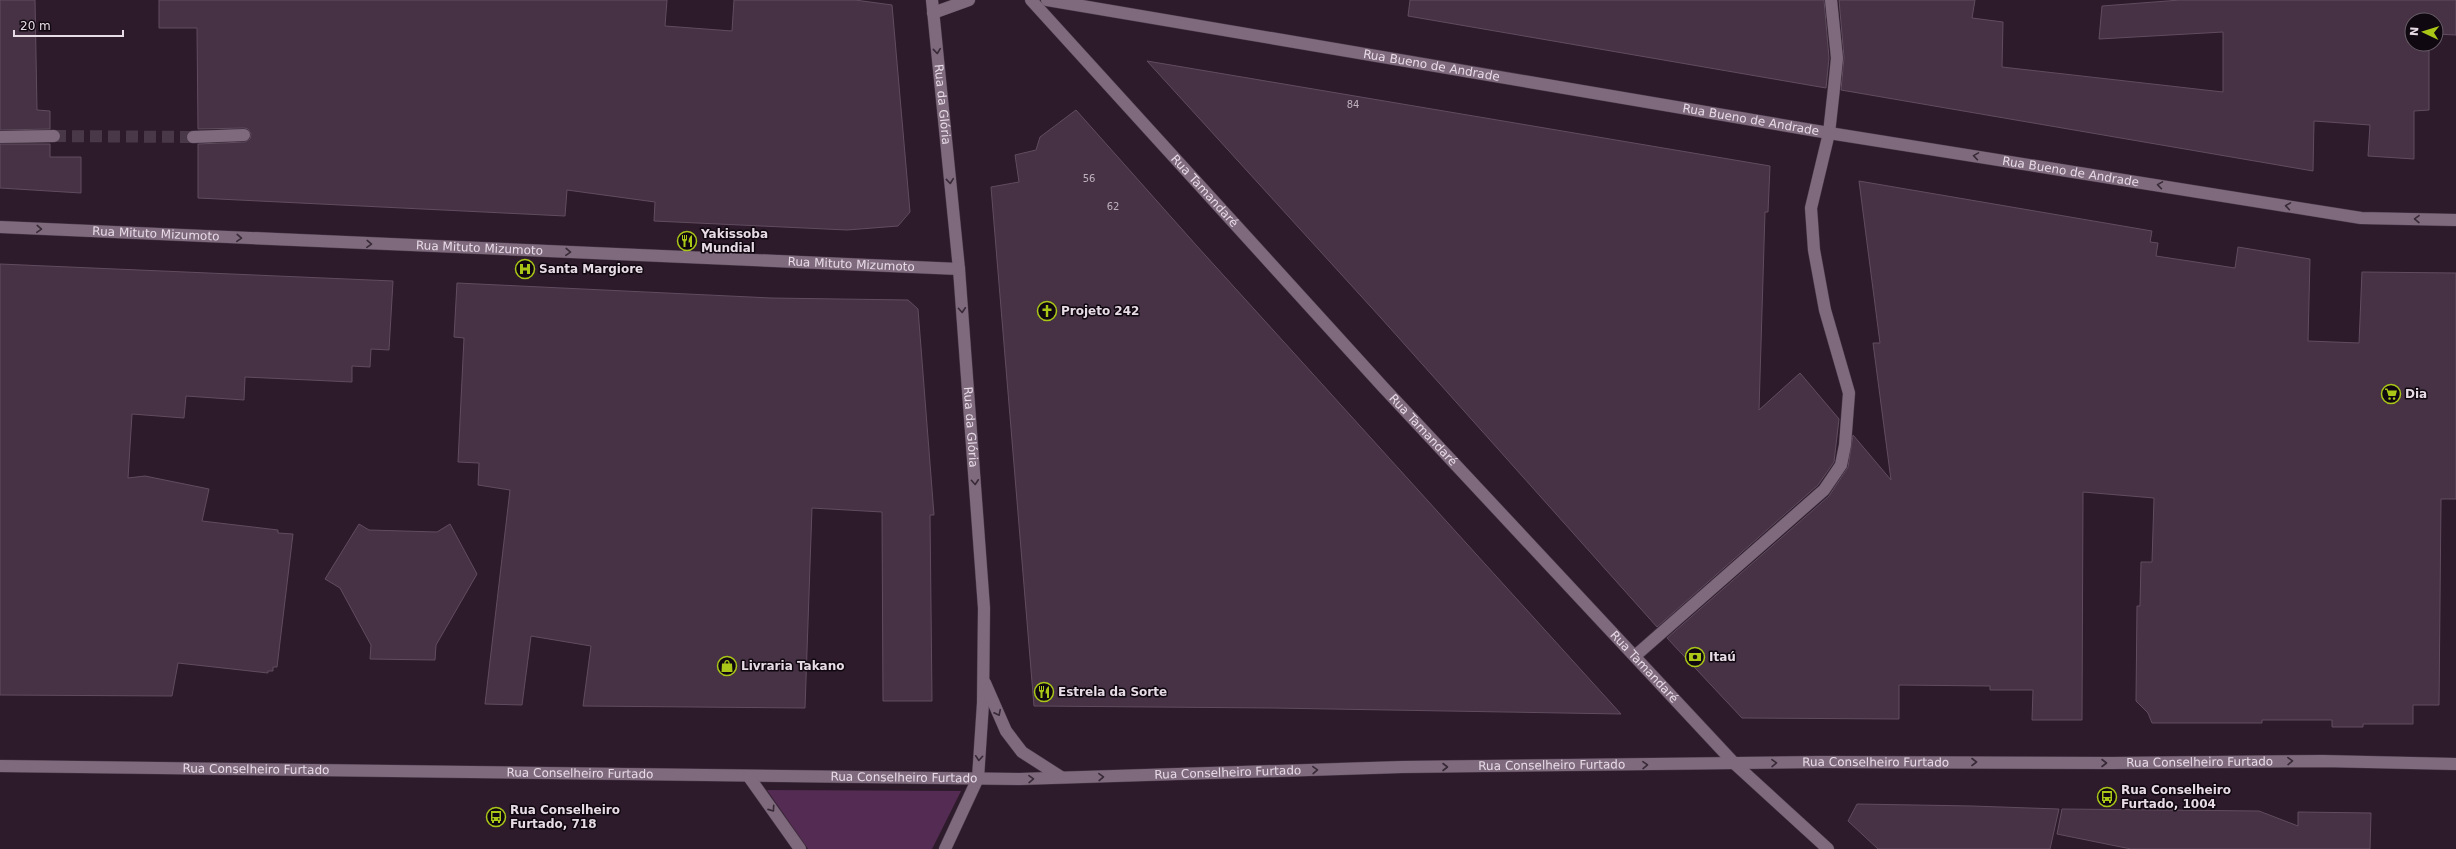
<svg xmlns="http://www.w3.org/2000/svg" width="2456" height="849" font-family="'DejaVu Sans',sans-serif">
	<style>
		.green { fill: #542b52 }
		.building { fill: #463244; stroke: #614c5f }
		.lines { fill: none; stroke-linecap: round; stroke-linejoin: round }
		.minor-tunnel { stroke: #493847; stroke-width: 12; stroke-dasharray: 12 6; stroke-linecap: butt }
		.minor-casing { stroke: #473846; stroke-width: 13 }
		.minor { stroke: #7f697d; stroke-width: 12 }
		.oneway { stroke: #372a36 }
		.labels { text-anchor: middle; stroke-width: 3; stroke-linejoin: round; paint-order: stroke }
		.number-label { font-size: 10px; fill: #bfb1be }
		.street-label { font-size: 12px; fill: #e7dbe6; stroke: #100810 }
		.poi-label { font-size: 12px; font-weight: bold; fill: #e7dbe6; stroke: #100810; text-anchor: start }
	</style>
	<rect width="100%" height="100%" fill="#2d1b2b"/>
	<path class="green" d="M767,790L961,791L932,849H808Z"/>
	<path class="building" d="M0,0H35L37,110L50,111V129L0,130Z
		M159,0H667L665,26L732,31L734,0H855L892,5L910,212L898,226L847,230L654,221L655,202L567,190L565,216L198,198V144L245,142L250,139L251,134L248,129L244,128L198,129L197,28H159Z
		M1410,0H1824L1829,58L1826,88L1408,16Z
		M1839,0H1975L1972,18L2003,22L2002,67L2223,92V32L2099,39L2102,6L2180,0H2456V35L2436,34V20H2412V44H2429V110L2414,111V159L2368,156L2370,125L2314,121L2313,171L1841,90L1844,57Z
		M1147,61L1770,166L1768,212H1765L1759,410L1800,373L1839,419L1834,462L1818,485L1657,627L1381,318Z
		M1076,110L1196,245L1621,714L1273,708L1034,706L991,187L1019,182L1015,155L1036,150L1040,137Z
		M0,144H50V157H81V193L0,188Z
		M1859,181L2152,231L2150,242L2158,243L2156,256L2235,268L2238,247L2310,259L2308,341L2359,343L2362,272L2456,273V499H2441L2439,705H2413V724H2363V727H2332V720H2262V723H2152L2148,713L2136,701L2137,606H2140L2141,562H2152L2154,498L2083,492L2082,720H2032L2033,690H1990V686L1899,685V719L1742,718L1667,638L1829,496L1848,467L1853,435L1891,480L1873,343H1880Z
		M0,264L393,281L389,350L371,349L370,367L352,366V382L245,377L244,400L186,396L184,418L132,414L128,478L145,476L209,489L202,521L278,530V533L293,534L277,667H273V671H268V673L178,663L172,696L0,695Z
		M457,283L771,298L908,300L918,309L934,515H930L932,701H883L882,512L812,508L805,708L583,706L591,646L531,636L522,705L485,704L510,490L478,485L479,463L458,462L464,338L454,337Z
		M359,524L369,530L437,532L450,524L477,574L436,645L435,660L370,659L371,645L340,588L325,579Z
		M1857,804L1972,806L2059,809L2050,849H1878L1848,821Z
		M2062,809L2259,811L2298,826V812L2371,813L2370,849H2131L2057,834Z"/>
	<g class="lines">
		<path class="minor-tunnel" d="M54,136L193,137"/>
		<defs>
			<g id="minor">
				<path id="s1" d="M932,0L959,269L984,608L983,703L978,778L945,849"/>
				<path id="s2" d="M1031,0L1383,387L1735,764L1828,849"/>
				<path id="s3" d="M1047,0L1829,133L2361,218L2456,220"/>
				<path d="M933,13L969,0"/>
				<path d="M0,137L54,136"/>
				<path d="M193,137L244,135"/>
				<path id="s4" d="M0,227L959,269"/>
				<path d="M1635,656L1824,490L1841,465L1845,445L1849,393L1825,310L1814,250L1811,208L1829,133L1834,88L1837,58L1831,0"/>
				<path d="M985,683L1006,731L1022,752L1061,777"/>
				<path id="s5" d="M0,766L1020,779L1402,767L1820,762L2111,763L2323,761L2456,764"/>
				<path d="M749,777L800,849"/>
			</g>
		</defs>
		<use href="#minor" class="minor-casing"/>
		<use href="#minor" class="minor"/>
	</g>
	<defs><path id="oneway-chevron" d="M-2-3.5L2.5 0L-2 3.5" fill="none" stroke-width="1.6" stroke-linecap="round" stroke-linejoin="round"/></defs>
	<g class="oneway">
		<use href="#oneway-chevron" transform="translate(937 51) rotate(84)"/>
		<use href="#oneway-chevron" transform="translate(1976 156) rotate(-171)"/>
		<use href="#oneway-chevron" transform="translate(950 181) rotate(84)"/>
		<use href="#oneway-chevron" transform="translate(2160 185) rotate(-171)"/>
		<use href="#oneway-chevron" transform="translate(2288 206) rotate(-171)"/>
		<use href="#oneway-chevron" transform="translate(2417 219) rotate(-179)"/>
		<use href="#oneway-chevron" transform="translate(39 229) rotate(3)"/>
		<use href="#oneway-chevron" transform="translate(239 238) rotate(3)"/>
		<use href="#oneway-chevron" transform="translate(369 244) rotate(3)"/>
		<use href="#oneway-chevron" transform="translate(568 252) rotate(3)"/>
		<use href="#oneway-chevron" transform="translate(962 310) rotate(86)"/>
		<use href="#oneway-chevron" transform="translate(975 482) rotate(86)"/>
		<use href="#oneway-chevron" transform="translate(998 713) rotate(64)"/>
		<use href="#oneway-chevron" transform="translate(979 758) rotate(94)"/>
		<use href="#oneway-chevron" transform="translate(2290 761) rotate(-1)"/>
		<use href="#oneway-chevron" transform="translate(1974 762)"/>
		<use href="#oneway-chevron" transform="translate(1774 763) rotate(-1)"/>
		<use href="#oneway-chevron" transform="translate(2104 763)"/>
		<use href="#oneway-chevron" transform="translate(1645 765) rotate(-1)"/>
		<use href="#oneway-chevron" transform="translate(1445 767)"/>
		<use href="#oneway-chevron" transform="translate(1315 770) rotate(-2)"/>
		<use href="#oneway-chevron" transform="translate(1101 777) rotate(-2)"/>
		<use href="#oneway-chevron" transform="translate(1031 779) rotate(-1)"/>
		<use href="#oneway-chevron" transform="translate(772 809) rotate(55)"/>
	</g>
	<defs>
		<symbol id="restaurant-ring" viewBox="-11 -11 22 22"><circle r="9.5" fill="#100810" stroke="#aac717" stroke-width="1.5"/><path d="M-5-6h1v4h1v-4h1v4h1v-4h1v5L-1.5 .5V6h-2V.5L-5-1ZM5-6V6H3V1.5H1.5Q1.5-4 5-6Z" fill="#aac717"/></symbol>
		<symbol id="hospital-ring" viewBox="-11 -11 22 22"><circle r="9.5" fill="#100810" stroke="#aac717" stroke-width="1.5"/><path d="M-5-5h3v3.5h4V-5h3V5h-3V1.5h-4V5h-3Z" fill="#aac717"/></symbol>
		<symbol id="church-ring" viewBox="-11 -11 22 22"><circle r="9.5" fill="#100810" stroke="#aac717" stroke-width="1.5"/><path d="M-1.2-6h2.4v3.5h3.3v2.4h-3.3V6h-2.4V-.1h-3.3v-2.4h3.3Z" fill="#aac717"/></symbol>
		<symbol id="supermarket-ring" viewBox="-11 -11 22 22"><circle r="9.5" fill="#100810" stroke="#aac717" stroke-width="1.5"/><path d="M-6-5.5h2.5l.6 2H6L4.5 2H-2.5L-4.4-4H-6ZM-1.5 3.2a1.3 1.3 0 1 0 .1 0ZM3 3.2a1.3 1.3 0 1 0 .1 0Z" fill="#aac717"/></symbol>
		<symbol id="bank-ring" viewBox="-11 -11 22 22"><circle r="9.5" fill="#100810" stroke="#aac717" stroke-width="1.5"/><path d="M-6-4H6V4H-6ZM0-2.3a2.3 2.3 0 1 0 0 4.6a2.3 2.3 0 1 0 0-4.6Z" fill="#aac717"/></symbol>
		<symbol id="shop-ring" viewBox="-11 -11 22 22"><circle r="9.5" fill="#100810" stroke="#aac717" stroke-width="1.5"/><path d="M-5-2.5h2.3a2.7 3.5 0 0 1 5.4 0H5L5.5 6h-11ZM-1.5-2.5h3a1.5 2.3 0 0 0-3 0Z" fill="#aac717"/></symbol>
		<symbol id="bus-ring" viewBox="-11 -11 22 22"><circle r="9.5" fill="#100810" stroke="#aac717" stroke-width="1.5"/><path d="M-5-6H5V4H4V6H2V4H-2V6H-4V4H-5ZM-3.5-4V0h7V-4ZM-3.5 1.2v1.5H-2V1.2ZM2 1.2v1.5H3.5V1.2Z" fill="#aac717"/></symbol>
	</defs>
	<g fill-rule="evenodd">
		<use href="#restaurant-ring" x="676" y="230" width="22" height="22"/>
		<use href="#hospital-ring" x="514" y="258" width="22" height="22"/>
		<use href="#church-ring" x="1036" y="300" width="22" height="22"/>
		<use href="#supermarket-ring" x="2380" y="383" width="22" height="22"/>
		<use href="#bank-ring" x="1684" y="646" width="22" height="22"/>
		<use href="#shop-ring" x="716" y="655" width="22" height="22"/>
		<use href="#restaurant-ring" x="1033" y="681" width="22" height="22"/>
		<use href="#bus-ring" x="2096" y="786" width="22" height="22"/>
		<use href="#bus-ring" x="485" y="806" width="22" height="22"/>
	</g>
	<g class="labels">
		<g class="number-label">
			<text x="1353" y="108">84</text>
			<text x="1089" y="182">56</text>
			<text x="1113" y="210">62</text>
		</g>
		<g class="street-label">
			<text dy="4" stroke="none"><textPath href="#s3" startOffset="390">Rua Bueno de Andrade</textPath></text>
			<text dy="4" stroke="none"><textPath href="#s1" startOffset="105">Rua da Glória</textPath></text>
			<text dy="4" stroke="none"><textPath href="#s3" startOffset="714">Rua Bueno de Andrade</textPath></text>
			<text dy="4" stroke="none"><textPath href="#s3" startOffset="1038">Rua Bueno de Andrade</textPath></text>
			<text dy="4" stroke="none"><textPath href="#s2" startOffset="258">Rua Tamandaré</textPath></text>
			<text dy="4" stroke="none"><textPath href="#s4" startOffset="156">Rua Mituto Mizumoto</textPath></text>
			<text dy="4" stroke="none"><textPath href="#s4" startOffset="480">Rua Mituto Mizumoto</textPath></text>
			<text dy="4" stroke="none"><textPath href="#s4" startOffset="852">Rua Mituto Mizumoto</textPath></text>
			<text dy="4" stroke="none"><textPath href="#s1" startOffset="429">Rua da Glória</textPath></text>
			<text dy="4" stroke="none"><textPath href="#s2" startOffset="582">Rua Tamandaré</textPath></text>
			<text dy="4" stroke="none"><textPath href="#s2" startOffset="906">Rua Tamandaré</textPath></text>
			<text dy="4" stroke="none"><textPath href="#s5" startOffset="1876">Rua Conselheiro Furtado</textPath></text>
			<text dy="4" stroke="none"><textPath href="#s5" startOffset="2200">Rua Conselheiro Furtado</textPath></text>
			<text dy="4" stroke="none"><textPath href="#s5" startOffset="1552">Rua Conselheiro Furtado</textPath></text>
			<text dy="4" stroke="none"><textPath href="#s5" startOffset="256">Rua Conselheiro Furtado</textPath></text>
			<text dy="4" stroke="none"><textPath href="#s5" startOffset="1228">Rua Conselheiro Furtado</textPath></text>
			<text dy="4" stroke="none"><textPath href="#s5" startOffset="580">Rua Conselheiro Furtado</textPath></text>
			<text dy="4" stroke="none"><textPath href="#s5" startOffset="904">Rua Conselheiro Furtado</textPath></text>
		</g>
		<g class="poi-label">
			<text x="701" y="238">Yakissoba<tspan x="701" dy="14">Mundial</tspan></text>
			<text x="539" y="273">Santa Margiore</text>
			<text x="1061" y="315">Projeto 242</text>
			<text x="2405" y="398">Dia</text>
			<text x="1709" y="661">Itaú</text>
			<text x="741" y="670">Livraria Takano</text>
			<text x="1058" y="696">Estrela da Sorte</text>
			<text x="2121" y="794">Rua Conselheiro<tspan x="2121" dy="14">Furtado, 1004</tspan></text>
			<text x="510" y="814">Rua Conselheiro<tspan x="510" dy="14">Furtado, 718</tspan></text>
		</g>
	</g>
	<g transform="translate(2424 32) rotate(274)"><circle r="19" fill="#100810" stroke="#665c66"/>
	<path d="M0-3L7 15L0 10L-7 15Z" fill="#aac717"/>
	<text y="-6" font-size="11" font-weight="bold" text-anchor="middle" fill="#e7dbe6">N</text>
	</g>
	<path d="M14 30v6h109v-6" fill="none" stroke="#e7dbe6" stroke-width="2"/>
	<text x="20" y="30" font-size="12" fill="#e7dbe6" stroke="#100810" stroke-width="3" paint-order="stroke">20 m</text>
</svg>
